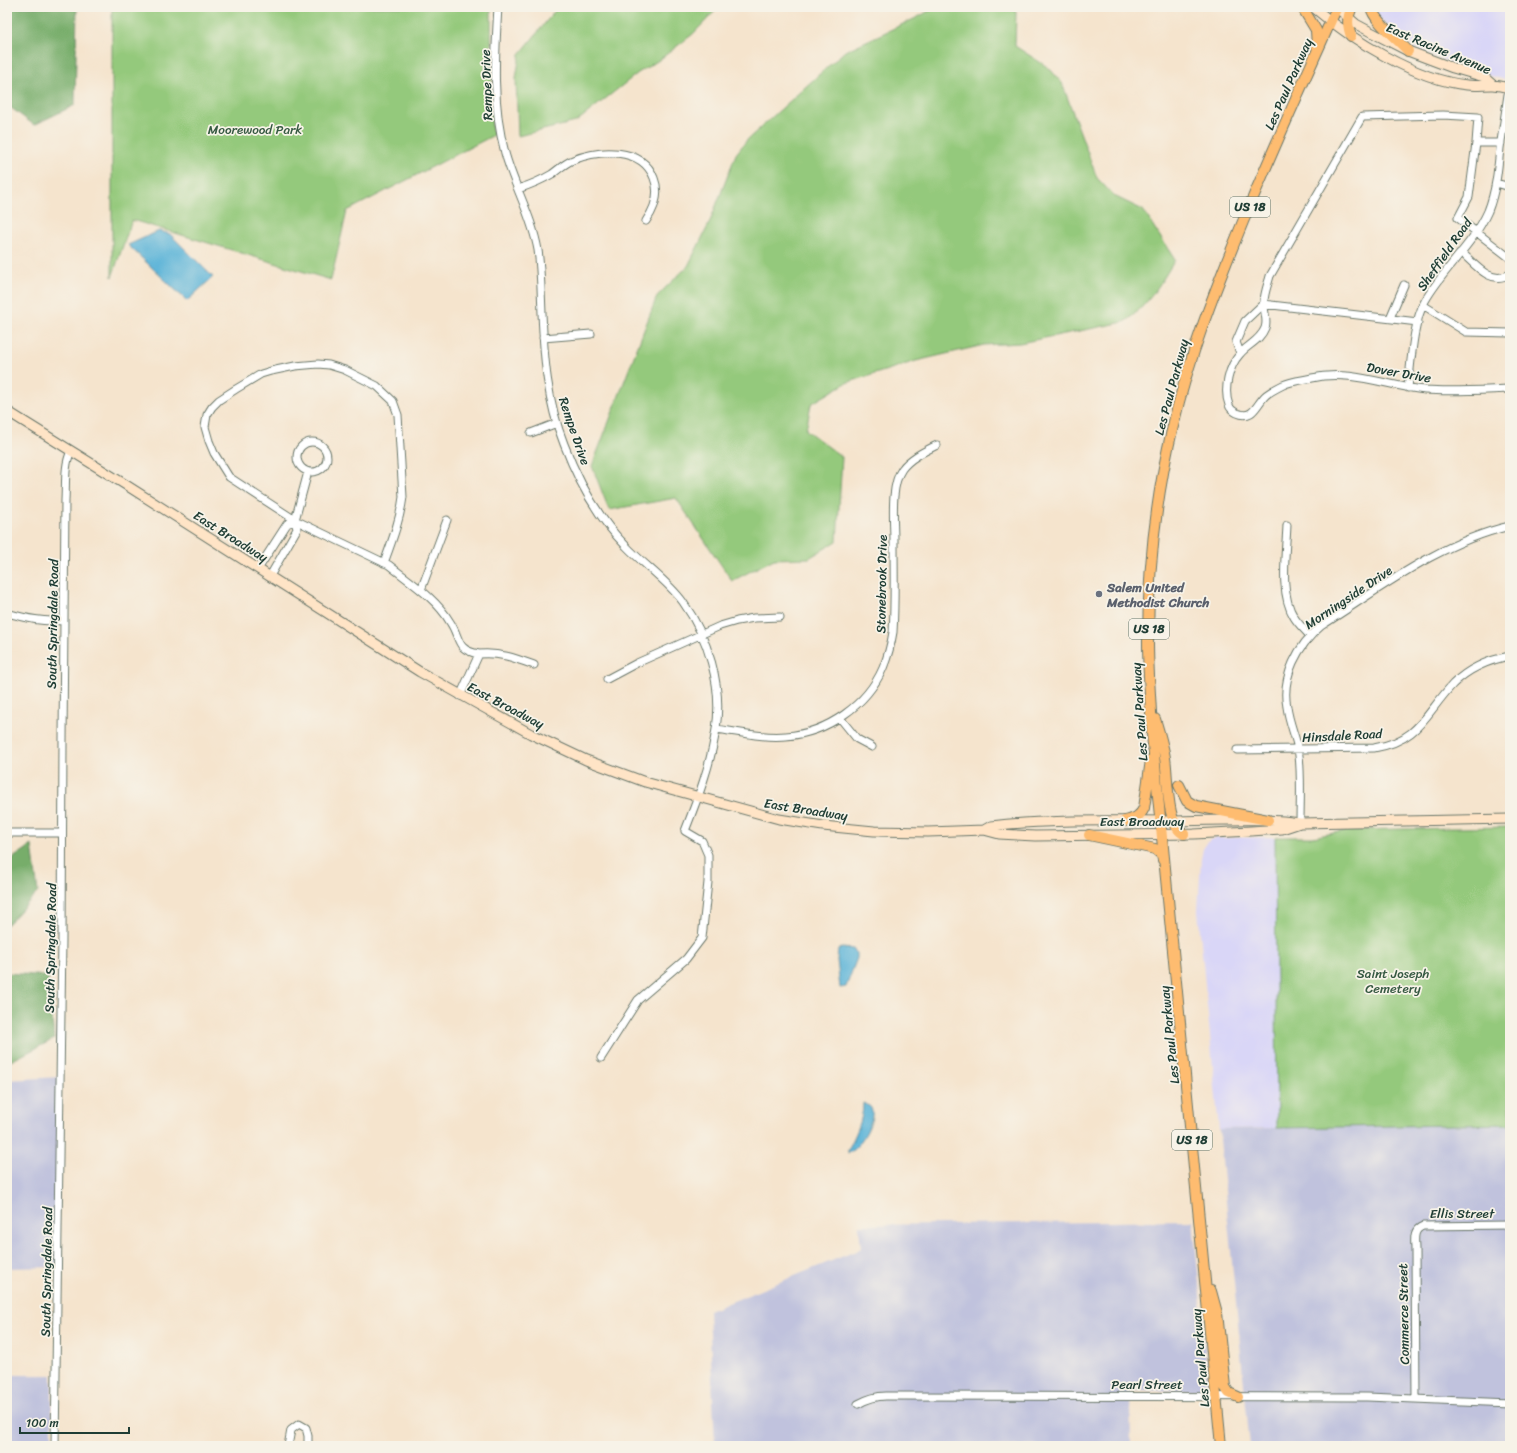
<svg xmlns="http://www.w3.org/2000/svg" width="1517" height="1453" font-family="Sriracha,sans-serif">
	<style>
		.built { fill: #d9d6f7 }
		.industrial { fill: #c0c2dd }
		.green { fill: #94c97b; stroke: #5a8358 }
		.forest { fill: #77ad6b; stroke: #4b7550 }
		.water { fill: #5bb4d8; stroke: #3d7886 }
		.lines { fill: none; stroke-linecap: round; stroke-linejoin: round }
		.street-casing { stroke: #6a776a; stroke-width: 9 }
		.secondary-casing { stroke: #6a776a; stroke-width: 11 }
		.primary-casing { stroke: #6a776a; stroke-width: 12 }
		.street { stroke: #fff; stroke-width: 7 }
		.secondary { stroke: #ffe4c6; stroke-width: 9 }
		.primary { stroke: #febc70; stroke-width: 10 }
		.worship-dot { fill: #6b7280; stroke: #f7f3e8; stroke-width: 1.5 }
		.labels { text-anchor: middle; stroke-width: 3.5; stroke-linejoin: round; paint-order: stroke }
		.shield { fill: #f7f3e8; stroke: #60746a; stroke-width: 1 }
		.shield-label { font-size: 12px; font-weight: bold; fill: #1f3d34 }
		.street-label { font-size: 13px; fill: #1f3d34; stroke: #f7f3e8 }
		.park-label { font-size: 13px; fill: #365942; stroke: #f7f3e8 }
		.worship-label { font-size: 13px; font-weight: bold; fill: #5b616d; stroke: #f7f3e8; text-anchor: start }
	</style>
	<rect width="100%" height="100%" fill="#f7f3e8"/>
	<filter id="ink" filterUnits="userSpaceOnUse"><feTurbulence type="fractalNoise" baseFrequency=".025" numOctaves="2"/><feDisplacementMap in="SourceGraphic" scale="8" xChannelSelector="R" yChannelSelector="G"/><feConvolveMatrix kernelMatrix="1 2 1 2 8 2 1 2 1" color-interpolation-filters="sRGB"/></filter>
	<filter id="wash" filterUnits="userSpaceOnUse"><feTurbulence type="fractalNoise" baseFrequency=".012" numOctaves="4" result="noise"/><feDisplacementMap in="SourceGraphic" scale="16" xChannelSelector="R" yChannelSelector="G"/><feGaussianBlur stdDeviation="0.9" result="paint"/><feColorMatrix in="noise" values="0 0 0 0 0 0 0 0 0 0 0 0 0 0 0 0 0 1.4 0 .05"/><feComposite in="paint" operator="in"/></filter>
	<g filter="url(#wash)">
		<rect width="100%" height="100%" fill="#f5e4cd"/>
		<path class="built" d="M1375,7H1510V81L1478,73L1415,49L1378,17Z
			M1275,837L1277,1128L1219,1129L1198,911L1201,859L1203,849L1207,843L1210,840L1217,838Z"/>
		<path class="industrial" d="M60,1077L58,1267L7,1268V1080Z
			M1510,1124V1446H1250L1219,1129Z
			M1193,1221L1208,1379L1205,1386L1199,1390L1130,1391L1131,1446H715L709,1311L861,1249L859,1225Z
			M7,1318H8L9,1375H52V1446H7Z"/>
		<path class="green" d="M112,7H491C491,48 492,89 492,130L494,135L347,211L331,280L132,220L112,277Z
			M558,7H719L693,34L659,60L638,73L576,122L518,136L516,78L520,54Z
			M936,7H1012L1016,12L1015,46L1049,68L1062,83L1097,178L1114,196L1143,210L1175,260C1159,285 1149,305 1124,322L1020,343L984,345L916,361L846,383L811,404L806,430L842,457L837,541L809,558L774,559L732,581L676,498L609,510L592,466L657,296L688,266L709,224L736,154L747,140L845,51L918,17Z
			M1510,827V1124L1277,1128L1275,837H1313L1349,830Z"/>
		<path class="forest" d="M7,7H77L75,105L34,125L7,105Z
			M32,845L38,892L7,925V862Z
			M7,973L48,976L54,1039L7,1063Z"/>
		<path class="water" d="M159,231L170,234L213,277L187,301L128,245Z
			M842,948L853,949L857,953V958L846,987L840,988L837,960L838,950Z
			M863,1103C866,1104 869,1105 871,1108C877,1119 859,1149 848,1153V1150C856,1134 863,1121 863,1103Z"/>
	</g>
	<g filter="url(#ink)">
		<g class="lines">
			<defs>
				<path id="street" d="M498,7C495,56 492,106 505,153C514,186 532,216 538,250C541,271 541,292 542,313C544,358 547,401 564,444C578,481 598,518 626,546C644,565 668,581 683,602C708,637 723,686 716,729C711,764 698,798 685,831L702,841L708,855V882L702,938L686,959L638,1000L601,1058
					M1476,143L1469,197L1458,218L1510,258
					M1501,143H1476L1478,117L1443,115L1362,117L1270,276C1268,284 1263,296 1264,305C1264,314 1268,320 1265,328C1260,341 1247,345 1240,354C1229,366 1223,389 1229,405C1230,409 1233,411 1237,413C1253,420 1256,405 1265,396C1269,392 1277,388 1283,385C1291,381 1303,380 1312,378C1350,369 1387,386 1425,390C1453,392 1482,390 1510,389
					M1496,183L1510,187
					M518,189C530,185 542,180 552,174C559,169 565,163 573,160C598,150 642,146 654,178C660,193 655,208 646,221
					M1461,252C1475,264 1490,286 1510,274
					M1423,305L1466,332L1510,333
					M1390,318L1404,285
					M543,338L591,334
					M1240,353L1236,342L1245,321L1263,304L1418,322
					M1408,388C1411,363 1413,322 1425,301C1443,269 1473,245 1488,211C1496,191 1498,169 1500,148C1503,128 1506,108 1509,88
					M531,433L557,423
					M297 457a15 15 0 1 1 30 0a15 15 0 1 1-30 0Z
					M1287,525C1286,553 1279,593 1294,617C1298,624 1305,630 1310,636
					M384,563C392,541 400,520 403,497L398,415L393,401L377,386L345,370L329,365L318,364L295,366L271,371L261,374L236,389L219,400L212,407L207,415L205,427L209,441L214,453L229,477L295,520L389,565C410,582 436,598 450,622C461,638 455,650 479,654
					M258,569L287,524L295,520
					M270,576L297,529L295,520L308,472
					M421,590L447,520
					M7,613C25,618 45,623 64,620
					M607,679L637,663L720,626L737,621L754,618L780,617
					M460,696L479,654C499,652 515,658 534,665
					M840,718L857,739L872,747
					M716,729C739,732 762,738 786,736C827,733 867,705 883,668C888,656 891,645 893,632C895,602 894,571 894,541C894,521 890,486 902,469C910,458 925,451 937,445
					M1237,750L1374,748C1419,741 1425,714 1453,684C1469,668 1488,660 1510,656
					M1300,823C1300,802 1302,769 1298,749C1295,735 1289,722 1287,707C1281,677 1298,645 1321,626C1381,588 1440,542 1510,526
					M7,833H62
					M1416,1399L1415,1250C1415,1240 1412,1230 1423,1226L1510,1225
					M858,1404C867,1399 875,1396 886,1396L1367,1397L1510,1403
					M55,1446L62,939L63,741L65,500C66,484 64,465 71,451
					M288,1446L291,1430L299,1424L306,1428L308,1436V1446"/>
				<path id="secondary" d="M1313,7C1352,40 1416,80 1467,85C1475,86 1484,85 1492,85C1498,85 1504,87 1510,88
					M1336,7L1356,24L1369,31L1408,51L1453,68L1484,77L1493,85
					M7,411L126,485L420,672L531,734L586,760L645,782L779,819L823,826L874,831L928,832L984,830L999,834L1035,836L1194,834L1251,831L1282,829L1300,823
					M984,830L991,826C1051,819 1110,821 1170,821C1213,821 1257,817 1300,823L1510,819"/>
				<path id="primary" d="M1302,7L1316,30L1317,47
					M1371,7C1373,20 1398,40 1408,51
					M1351,36C1347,25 1347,18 1352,7
					M1155,719C1159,732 1163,745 1165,758C1168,776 1166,827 1184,834
					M1179,785L1187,801L1196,806L1268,820
					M1125,821C1134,819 1140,817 1144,808L1151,760
					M1089,835L1155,849L1162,855L1163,860
					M1211,1291L1217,1313L1225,1387L1229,1393L1238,1397
					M1221,1446L1152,734C1151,703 1148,673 1148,642C1148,570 1156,496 1173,426C1189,356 1215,290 1242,224C1272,151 1305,79 1337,7"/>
			</defs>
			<use href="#street" class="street-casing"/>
			<use href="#secondary" class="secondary-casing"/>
			<use href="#primary" class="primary-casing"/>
			<use href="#street" class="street"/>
			<use href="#secondary" class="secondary"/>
			<use href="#primary" class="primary"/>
		</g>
	</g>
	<circle class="worship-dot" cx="1099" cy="594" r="4"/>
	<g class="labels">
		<g class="shield">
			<rect x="1230" y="197" width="40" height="20" rx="3"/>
			<rect x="1129" y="619" width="40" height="20" rx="3"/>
			<rect x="1172" y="1130" width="40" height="20" rx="3"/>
		</g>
		<g class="shield-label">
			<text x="1250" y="211">US 18</text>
			<text x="1149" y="633">US 18</text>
			<text x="1192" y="1144">US 18</text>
		</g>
		<g class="street-label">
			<text transform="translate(1439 48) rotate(23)" y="5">East Racine Avenue</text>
			<text transform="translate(1288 84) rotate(-66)" y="5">Les Paul Parkway</text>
			<text transform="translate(486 85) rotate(-92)" y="5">Rempe Drive</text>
			<text transform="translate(1444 254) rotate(-55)" y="5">Sheffield Road</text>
			<text transform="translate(1399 372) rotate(10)" y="5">Dover Drive</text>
			<text transform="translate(1171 387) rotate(-75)" y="5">Les Paul Parkway</text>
			<text transform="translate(575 431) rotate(71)" y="5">Rempe Drive</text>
			<text transform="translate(231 536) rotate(32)" y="5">East Broadway</text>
			<text transform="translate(881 584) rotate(-89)" y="5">Stonebrook Drive</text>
			<text transform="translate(1348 597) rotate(-34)" y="5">Morningside Drive</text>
			<text transform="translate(52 624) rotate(-89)" y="5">South Springdale Road</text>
			<text transform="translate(506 705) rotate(28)" y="5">East Broadway</text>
			<text transform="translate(1139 712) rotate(-94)" y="5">Les Paul Parkway</text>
			<text transform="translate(1342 735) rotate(-3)" y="5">Hinsdale Road</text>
			<text transform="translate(806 809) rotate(9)" y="5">East Broadway</text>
			<text x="1142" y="826">East Broadway</text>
			<text transform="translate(50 948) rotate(-89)" y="5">South Springdale Road</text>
			<text transform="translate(1169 1035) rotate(-96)" y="5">Les Paul Parkway</text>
			<text x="1462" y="1218">Ellis Street</text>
			<text transform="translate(46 1272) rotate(-89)" y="5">South Springdale Road</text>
			<text transform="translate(1403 1314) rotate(-91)" y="5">Commerce Street</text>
			<text transform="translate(1200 1358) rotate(-95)" y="5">Les Paul Parkway</text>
			<text x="1147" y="1389">Pearl Street</text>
		</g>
		<g class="park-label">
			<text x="255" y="134">Moorewood Park</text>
			<text x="1393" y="978">Saint Joseph<tspan x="1393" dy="15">Cemetery</tspan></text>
		</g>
		<g class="worship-label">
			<text x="1107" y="592">Salem United<tspan x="1107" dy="15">Methodist Church</tspan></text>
		</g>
	</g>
	<rect width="1517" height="1453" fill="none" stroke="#f7f3e8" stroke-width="24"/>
	<path d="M20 1427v6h109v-6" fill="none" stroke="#1f3d34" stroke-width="2"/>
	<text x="26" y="1427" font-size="12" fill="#1f3d34" stroke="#f7f3e8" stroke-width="3" paint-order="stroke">100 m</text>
</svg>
